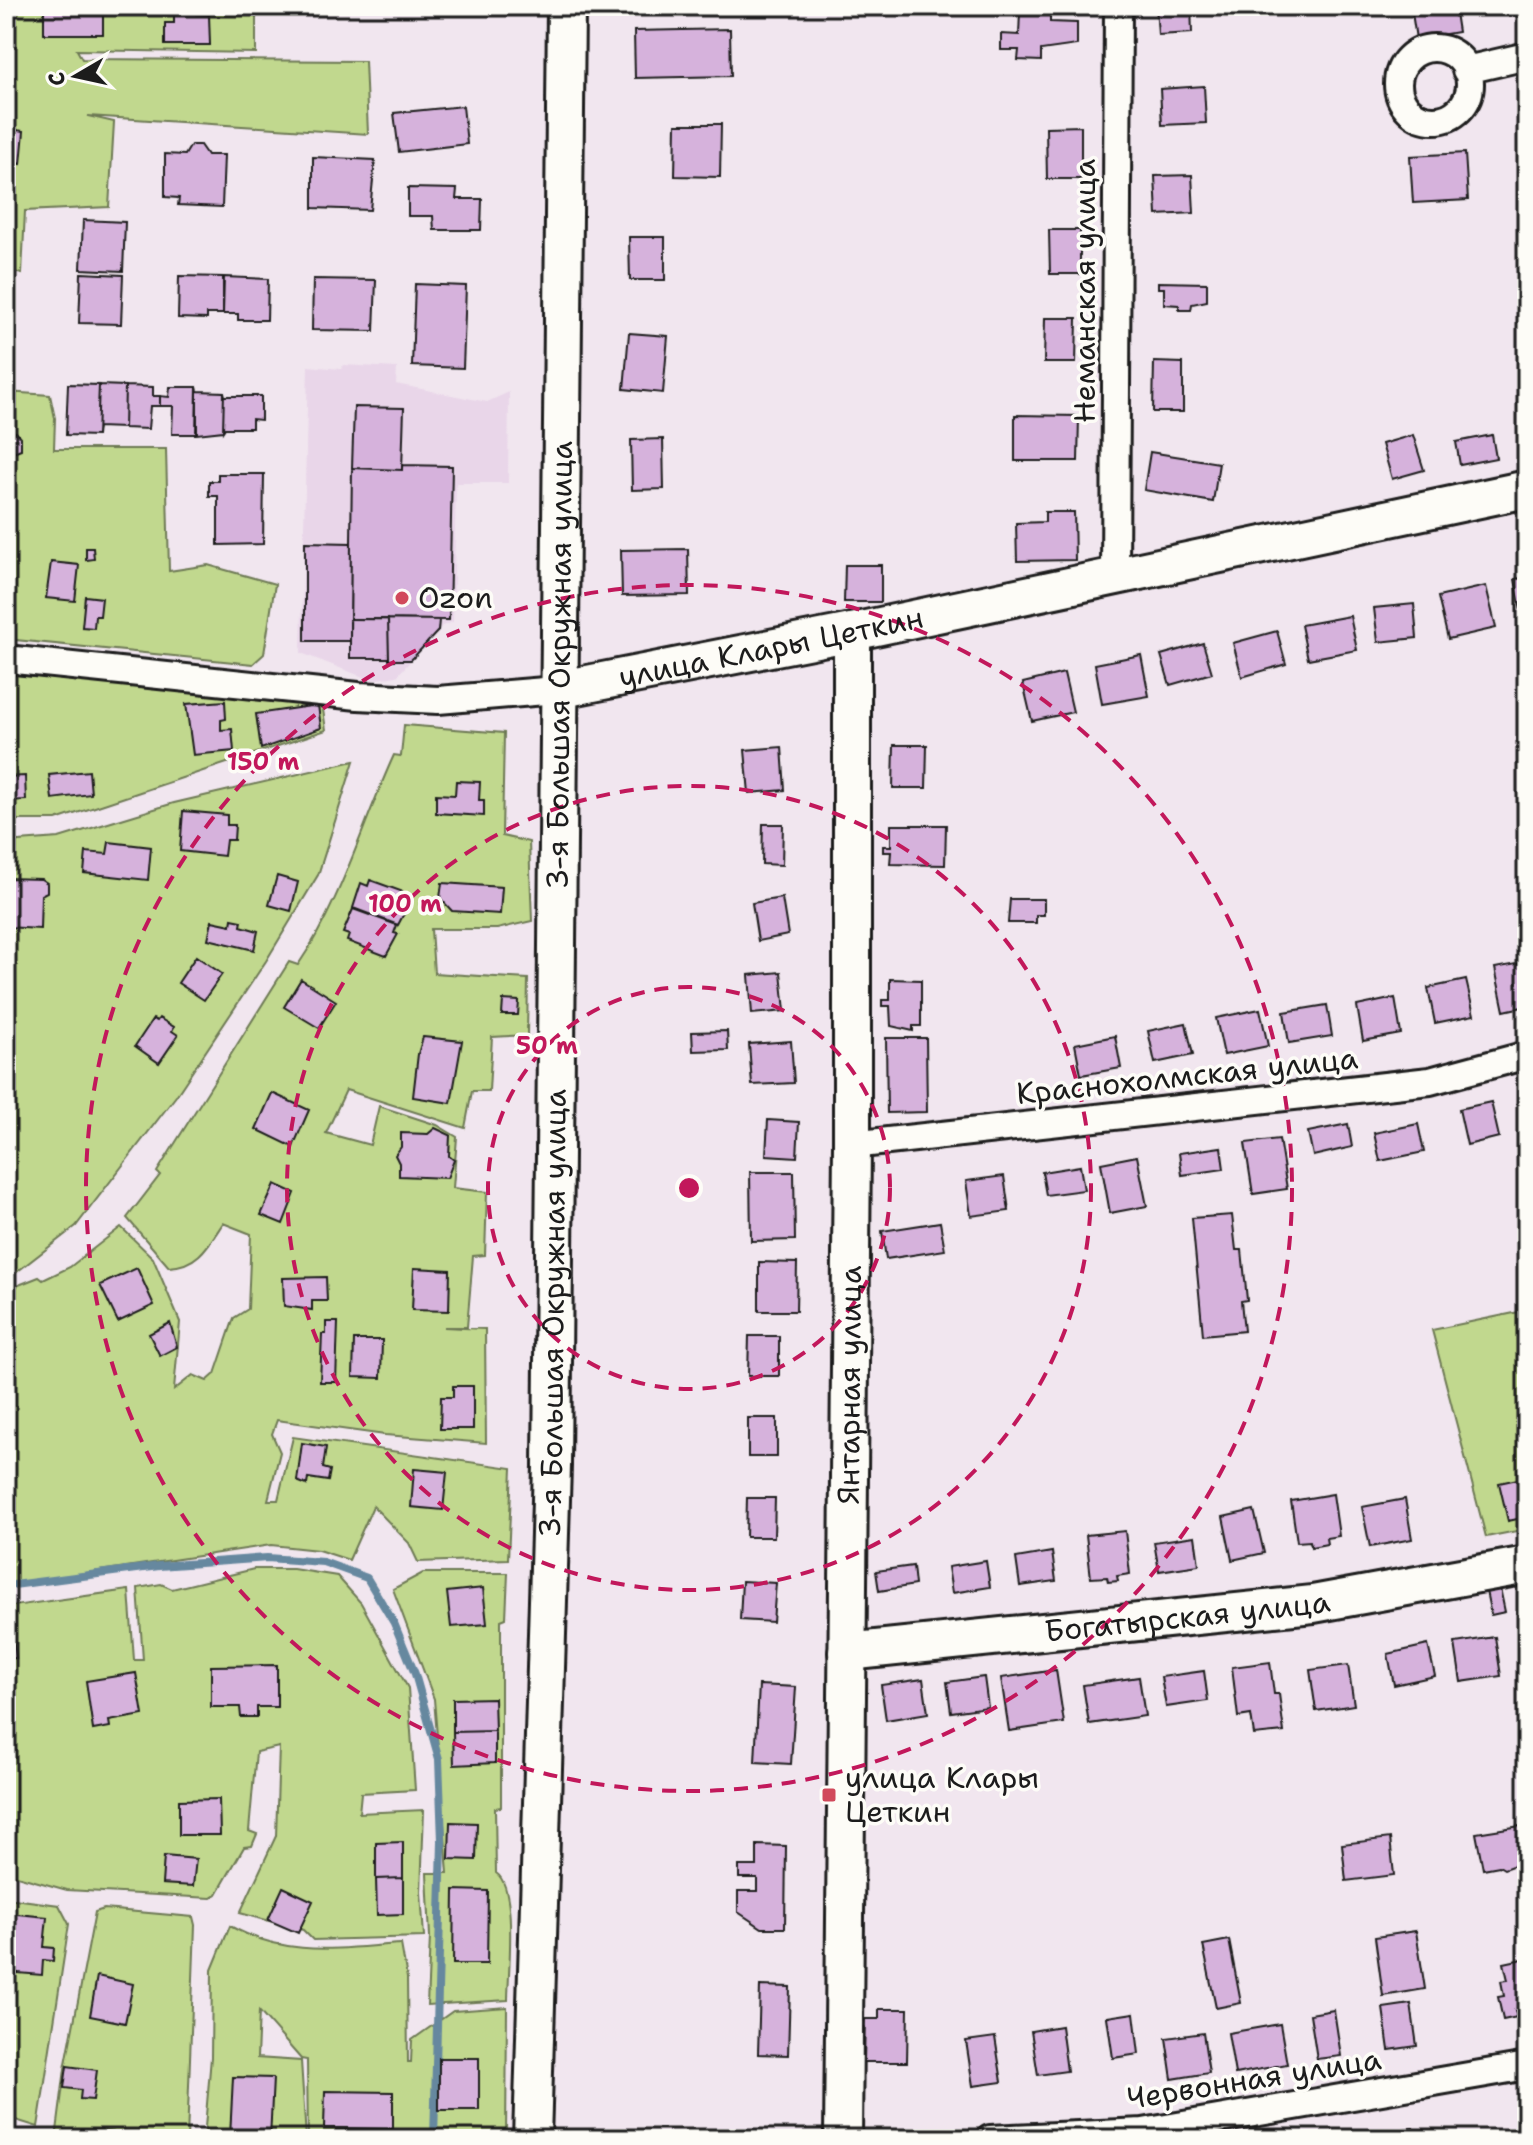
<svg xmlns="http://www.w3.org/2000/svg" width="1533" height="2145" font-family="'Shantell Sans',sans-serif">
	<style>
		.built { fill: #e9d6e9 }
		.green { fill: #c1d88e; stroke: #6e7a55; stroke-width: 2 }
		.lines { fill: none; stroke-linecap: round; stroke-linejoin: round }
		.stream { stroke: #66889f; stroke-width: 8 }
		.building { fill: #d6b2dc; stroke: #1c1c1c; stroke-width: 2 }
		.street-casing { stroke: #1c1c1c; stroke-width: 32 }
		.secondary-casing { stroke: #1c1c1c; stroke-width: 42 }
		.street { stroke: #fdfcf7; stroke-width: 26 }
		.secondary { stroke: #fdfcf7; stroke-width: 36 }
		.ring { fill: none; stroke: #c2185b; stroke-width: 4; stroke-dasharray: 14 10 }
		.poi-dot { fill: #d1495b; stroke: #fdfcf7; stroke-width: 3 }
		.labels { text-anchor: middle; stroke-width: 7; stroke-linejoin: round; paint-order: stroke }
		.street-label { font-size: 30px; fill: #1c1c1c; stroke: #fdfcf7 }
		.poi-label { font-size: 30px; fill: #1c1c1c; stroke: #fdfcf7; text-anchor: start }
		.centre { fill: #c2185b; stroke: #fdfcf7; stroke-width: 4 }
		.ring-label { font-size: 24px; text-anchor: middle; font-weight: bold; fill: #c2185b; stroke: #fdfcf7; stroke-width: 7; stroke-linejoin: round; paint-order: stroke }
	</style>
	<rect width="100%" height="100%" fill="#f1e6ef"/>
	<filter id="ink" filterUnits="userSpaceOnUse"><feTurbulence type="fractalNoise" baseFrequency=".0125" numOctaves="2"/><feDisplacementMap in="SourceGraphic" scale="16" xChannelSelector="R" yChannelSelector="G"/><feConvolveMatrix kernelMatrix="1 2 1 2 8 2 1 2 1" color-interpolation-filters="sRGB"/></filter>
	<g filter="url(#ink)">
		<path class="built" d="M343,365L397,368L396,384L487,402L509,392L508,483H456L453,622L442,626L397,676L371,680L301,653L308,366L341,369Z"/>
		<path class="green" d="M6,6H256V53L77,50L82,59L365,61L368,134L88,116L114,122L109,207L25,211L22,274L6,270Z
			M6,392L50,395L55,418L54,449H166L169,571L208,565L275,584L264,654L253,664L6,639Z
			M6,674L322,703L326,730L56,820H6Z
			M404,725L504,733L502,836L529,842L532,921L497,929H431L434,973L528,979L527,1035L492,1037L489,1091H472L465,1128L346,1090L326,1133L370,1145L379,1106L437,1125L457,1137L453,1188L487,1192L485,1255L473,1256L467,1327H444L485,1329L486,1443L385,1435L277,1420L272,1434L280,1452L268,1500H278L293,1437L512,1468L508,1559L418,1562L409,1543L373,1506L349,1560L318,1550L271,1545L6,1585V1290L39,1277L43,1280L70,1267L121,1227L153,1258L180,1322L174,1390L193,1375L207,1381L215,1374L234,1318L248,1309L251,1234L223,1223C208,1246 198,1266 169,1267L127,1218L160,1175L157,1172L289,962L298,965C341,902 362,825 394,755L401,756Z
			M354,761L318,875L266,961L176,1096L76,1226L9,1278L10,1269H6V842L59,838L174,803Z
			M1519,1312L1527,1353V1529L1486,1537L1432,1330Z
			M254,1569H293L337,1576L361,1603L408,1688L415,1790L361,1793L359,1813L424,1810L421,1892L424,1937L313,1940L303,1930L240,1913L276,1836L279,1747L256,1752L249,1831L257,1834L252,1846L244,1847L217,1894L211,1898L67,1890L6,1873V1607L129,1590L134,1660H143L138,1588L161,1584L172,1589Z
			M423,1573H508L506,1618L501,1620V1807L495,1808L496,1873C518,1887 508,1973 508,2000L427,2005L430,1937L427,1873H448L434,1699L393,1589Z
			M6,1898L59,1905L69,1924L38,2127L6,2117Z
			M104,1909L193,1917L195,1925L187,2139H56L65,2069L95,1912Z
			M230,1926C288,1958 338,1948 401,1944L407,1978L408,2062H411L412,2040L453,2011L507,2007L506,2139H308L307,2060L301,2059L259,2011L257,2058L301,2061L306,2139H204L211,2057L212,1970Z"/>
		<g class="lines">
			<path class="stream" d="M6,1586L159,1566L267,1558L323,1562L367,1578L394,1623L415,1674L439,1759L442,1841L434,2139"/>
		</g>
		<path class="building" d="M44,6H103V34H44Z
			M174,6H196V14L209,15L210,45H165V23H174Z
			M1156,6H1191L1192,33L1158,35Z
			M1411,6H1454L1458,32L1416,39Z
			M1020,12L1050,13V22L1077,23V45L1041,50V61L1018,60L1019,50H1001V34L1019,35Z
			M730,29L731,76L635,78L634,31Z
			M1204,86L1206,123L1162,125L1160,89Z
			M463,106L467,144L399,152L394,113Z
			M6,121H9V129L24,131L21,164L6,162Z
			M676,124H721L720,177L675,176Z
			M1081,126V179H1047L1046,127Z
			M191,145H200L207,155H224L222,207L178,205L179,198L165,197V154L185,155Z
			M1465,153L1468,200L1413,203L1410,156Z
			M313,157L375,160L370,210L313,208Z
			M1192,175L1194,213L1157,215L1155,176Z
			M408,188L457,189L456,199H482L481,230H434L433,216H408Z
			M83,220L125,222L123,271L81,269Z
			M1049,230H1080V274H1050Z
			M629,237H665V280H630Z
			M81,273L123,275L121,324L79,323Z
			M179,276L223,277V314H207V319L178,318Z
			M224,277L268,279L267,320H238V314H223Z
			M313,279L376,280L374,331L312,330Z
			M1158,282L1207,283V301L1192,304L1191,310H1179V305L1164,304V288H1158Z
			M415,284L466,286L463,368L412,366Z
			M1045,318H1077L1076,363H1044Z
			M629,333L668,336L663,393L624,389Z
			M1154,362L1183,363V412H1153Z
			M68,384L99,385L97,436L66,435Z
			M99,385L125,386L124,428L98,427L97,436Z
			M125,386L153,387V396H160V406H150L148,429L124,428Z
			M170,387H197L196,434H172L173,406H160V396L169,397Z
			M197,387L198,391L224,392L223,431L197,434Z
			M224,392L225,396H261V420L252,419V428H225L223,431Z
			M354,407L404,408L402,470L352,468Z
			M1015,415L1079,416L1078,461H1015Z
			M6,432H16L21,438V449L8,454L7,473Z
			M1413,435L1424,470L1392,479L1382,444Z
			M1492,435L1496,458L1460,465L1456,442Z
			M663,439L664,489L632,490L631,440Z
			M1150,452L1219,463L1213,502L1144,490Z
			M402,465L452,466L449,620L350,619L352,468L402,470Z
			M218,474H264L263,544L218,545V496H209V481H218Z
			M1045,512H1074L1075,560L1017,561L1016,523L1045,522Z
			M305,542L351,543L350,641H305Z
			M86,548H93L94,559L86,560Z
			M688,549L689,595L622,596L621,550Z
			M51,562L79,565L75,601L46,598Z
			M845,565H881V602H844Z
			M1527,577V615L1522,616L1515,579Z
			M1486,586L1496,628L1448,639L1438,597Z
			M85,596L102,598L100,616H95L94,628L82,627Z
			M1414,604L1417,638L1378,642L1374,608Z
			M1350,616L1357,650L1308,659L1301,625Z
			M350,619H388L389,658H350Z
			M388,619L439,620L438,631L411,660H389Z
			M1277,631L1286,664L1242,677L1233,643Z
			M1203,643L1212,673L1170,685L1161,655Z
			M1141,655L1149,696L1102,704L1095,664Z
			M1064,673L1073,712L1032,721L1023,683Z
			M225,701L226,719L221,720V730L232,729L234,751L193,755L186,704Z
			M318,705L321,728L261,749L256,714Z
			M894,745H927L926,788H893Z
			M782,747L785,790L749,793L745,750Z
			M89,771L91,794L52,799L49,775Z
			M25,776L26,800L6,801V777Z
			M456,781L480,782L479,800H484V816L436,813V794L455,795Z
			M183,811L227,815V825H235L234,840H226L224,856L180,851Z
			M763,824H783L782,865L762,864Z
			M891,825H946L945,865L890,864L891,852H883V846H891Z
			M109,842L151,847L148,880L84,873L86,852L107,854Z
			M277,876L298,882L291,911L269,905Z
			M6,878L41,879L47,883V892L41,895L40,929L6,927Z
			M370,880L409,894L406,903L409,904L398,925L353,908L361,883L368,886Z
			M442,883L502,887L500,914L452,911L440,898Z
			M782,898L788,935L758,941L752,903Z
			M1010,899H1044V915H1036V923H1008Z
			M353,909L397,925L394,933L398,934L386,956L347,941L349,935L343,933Z
			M232,919L242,921L241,926L258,931L254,950L208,939L212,921L231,925Z
			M196,956L222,974L204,1000L178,983Z
			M1527,962V1006L1504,1011L1495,968Z
			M781,972L785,1011L752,1014L749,975Z
			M301,979L336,1001L319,1028L284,1007Z
			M890,979L921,980V1026H913V1031L891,1026L890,1006H882V1000H890Z
			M1466,980L1474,1015L1435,1023L1428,988Z
			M1395,998L1401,1034L1363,1041L1357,1006Z
			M503,1000L519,1001L518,1015H502Z
			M1327,1005L1332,1036L1289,1043L1284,1012Z
			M1260,1009L1268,1046L1224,1055L1216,1018Z
			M159,1018L174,1027L172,1031L178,1035L159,1063L135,1046L153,1019L157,1021Z
			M1186,1023L1193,1055L1155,1063L1148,1031Z
			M727,1031L728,1050L693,1051L692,1032Z
			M1115,1036L1121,1068L1081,1075L1075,1044Z
			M423,1037L462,1041L451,1103L413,1097L418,1054Z
			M886,1038H926L927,1112L887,1113Z
			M791,1041L794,1083L752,1085L749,1044Z
			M272,1093L309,1110L293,1147L256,1129Z
			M1491,1102L1499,1137L1467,1145L1459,1109Z
			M768,1120L799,1122L797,1157L766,1155Z
			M1348,1124L1352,1147L1313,1156L1308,1132Z
			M1418,1124L1424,1152L1380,1161L1374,1133Z
			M435,1128L450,1135L449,1156L454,1160L447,1178L399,1176V1163L395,1155L401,1147V1133L428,1134Z
			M1279,1139L1287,1189L1253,1194L1245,1143Z
			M1221,1147L1224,1169L1182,1175L1179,1153Z
			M1137,1156L1147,1206L1110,1213L1101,1163Z
			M1080,1166L1084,1190L1046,1195L1042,1172Z
			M750,1172H794L795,1240L751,1241Z
			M1004,1176L1009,1211L971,1216L966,1181Z
			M275,1184L295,1193L283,1224L261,1215Z
			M1232,1215L1236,1250H1242L1247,1300L1241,1301L1244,1331L1203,1335L1192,1218Z
			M940,1222L945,1250L886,1259L882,1231Z
			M759,1262L797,1263L796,1311H759Z
			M137,1268L154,1305L118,1322L100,1285Z
			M414,1268L450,1270L449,1311L412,1310Z
			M326,1277L327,1301H312V1310L284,1306L283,1278Z
			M326,1322H338L336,1382H320L322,1334H326Z
			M170,1323L177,1347L160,1356L149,1334Z
			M749,1336H779V1376H748Z
			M354,1340H382L381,1378L353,1377Z
			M453,1386H473V1429H440L441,1397H453Z
			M748,1418H777V1457H748Z
			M302,1443L326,1447L323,1468L330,1470L328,1481L308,1478L307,1485L297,1481Z
			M414,1469L447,1472L443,1510L411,1507Z
			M1527,1477V1517L1508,1521L1499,1483Z
			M1333,1494L1339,1536L1326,1538L1327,1544L1311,1547L1310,1541L1297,1542L1291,1501Z
			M747,1498H775L774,1537H746Z
			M1405,1499L1412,1539L1370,1547L1362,1507Z
			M1254,1510L1264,1553L1232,1560L1223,1517Z
			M1125,1531L1130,1574L1117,1576L1118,1581L1108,1582L1107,1577L1091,1578L1086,1535Z
			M1195,1536L1199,1565L1159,1571L1154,1542Z
			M1052,1552L1056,1581L1020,1586L1016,1558Z
			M986,1561L990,1587L952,1593L948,1567Z
			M913,1566L915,1585L879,1591L876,1571Z
			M742,1581L776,1583L773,1622L740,1620Z
			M483,1588L487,1624L451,1627L447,1592Z
			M1500,1588L1505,1612L1491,1615L1486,1591Z
			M12,1623L16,1658L6,1659V1624Z
			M1495,1637L1501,1676L1461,1682L1455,1643Z
			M1428,1645L1435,1676L1394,1685L1388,1654Z
			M1270,1662L1274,1694H1279L1284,1732L1254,1735L1251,1715L1238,1717L1232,1667Z
			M277,1665V1707H257V1717H241L240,1707H211V1666Z
			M1348,1665L1354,1705L1316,1711L1310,1670Z
			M1056,1670L1064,1723L1009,1731L1001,1678Z
			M1204,1671L1208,1701L1166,1707L1161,1677Z
			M136,1673L143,1715L109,1721L110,1727L93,1730L86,1681Z
			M984,1677L988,1707L951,1712L947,1682Z
			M1139,1677L1145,1716L1089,1724L1083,1685Z
			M923,1679L928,1713L886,1720L881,1685Z
			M759,1685L796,1687L791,1764L755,1762Z
			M494,1698L495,1731L453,1732V1699Z
			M495,1731V1763L454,1765L453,1732Z
			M219,1799L220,1835H179V1800Z
			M450,1822L477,1823L476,1860L449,1859Z
			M1527,1825L1526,1861L1504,1869L1499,1866L1483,1869L1476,1833Z
			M1390,1838L1394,1875L1346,1881L1342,1844Z
			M403,1842V1878L376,1879V1843Z
			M757,1845L786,1846L785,1928H762L738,1912V1891H757V1878H739V1866H757Z
			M164,1856L196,1859L193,1886L162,1884Z
			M403,1878V1914L377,1915L376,1879Z
			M283,1887L313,1901L298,1933L268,1920Z
			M454,1890L488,1891L487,1964H453Z
			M7,1913L47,1917L44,1947L54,1948L53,1961L43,1960L42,1975L6,1972Z
			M1416,1931L1425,1989L1383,1996L1375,1937Z
			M1229,1940L1241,2003L1216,2008L1203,1945Z
			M1527,1958V2016L1515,2011L1517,2017L1503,2020L1498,1997L1504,1996L1501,1981L1508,1980L1504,1963Z
			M97,1976L133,1984L125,2023L90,2016Z
			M760,1986L790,1987L788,2055L758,2054Z
			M1411,2004L1417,2046L1389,2050L1383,2008Z
			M879,2009H908L907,2062H864L865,2019H879Z
			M1334,2010L1341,2056L1317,2059L1310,2014Z
			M1134,2013L1139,2054L1113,2058L1107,2017Z
			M1280,2024L1287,2064L1235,2074L1228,2033Z
			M1061,2026L1067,2071L1038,2075L1031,2031Z
			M1203,2033L1209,2073L1172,2079L1166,2038Z
			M995,2037L1002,2082L973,2086L966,2041Z
			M439,2058H479V2110H439Z
			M67,2066L97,2070L93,2100L80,2099L81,2090L64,2088Z
			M233,2077L273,2078L270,2139L230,2137Z
			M325,2091L393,2092V2129L324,2128Z
			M1413,2128L1418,2139H1384L1400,2136L1403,2129Z
			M82,2130L113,2132L112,2139H82Z"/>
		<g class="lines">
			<defs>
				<path id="street" d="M1398 84a36 36 0 1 1 72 0a36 36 0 1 1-72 0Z
					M1466,70L1527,56
					M1115,577L1118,6
					M6,659L358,696L438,700L557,690
					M852,1145L1430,1081L1527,1055
					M990,2139L1143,2132L1527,2066"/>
				<g id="secondary">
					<path id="s1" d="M557,690L852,632L1527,489"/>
					<path id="s2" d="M847,1652L1313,1604L1527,1565"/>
					<path id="s3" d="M532,2139L552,1466L566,6"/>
					<path id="s4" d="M843,2139L852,1145V632"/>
				</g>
			</defs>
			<use href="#street" class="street-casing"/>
			<use href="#secondary" class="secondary-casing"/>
			<use href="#street" class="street"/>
			<use href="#secondary" class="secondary"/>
		</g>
	</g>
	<g class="ring">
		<circle cx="689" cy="1188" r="201"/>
		<circle cx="689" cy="1188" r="402"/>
		<circle cx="689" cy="1188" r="603"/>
	</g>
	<g class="poi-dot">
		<circle cx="402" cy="598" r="8"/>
		<rect x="821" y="1787" width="16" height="16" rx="4"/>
	</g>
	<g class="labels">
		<g class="street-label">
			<text transform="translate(1085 291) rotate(-90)" y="10">Неманская улица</text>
			<text dy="10" stroke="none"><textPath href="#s1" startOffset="218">улица Клары Цеткин</textPath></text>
			<text dy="10" stroke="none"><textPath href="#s3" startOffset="1474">3-я Большая Окружная улица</textPath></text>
			<text transform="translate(1187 1076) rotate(-6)" y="10">Краснохолмская улица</text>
			<text dy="10" stroke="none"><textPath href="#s3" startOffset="826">3-я Большая Окружная улица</textPath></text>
			<text dy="10" stroke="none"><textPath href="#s4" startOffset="754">Янтарная улица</textPath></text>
			<text dy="10" stroke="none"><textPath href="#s2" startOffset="342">Богатырская улица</textPath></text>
			<text transform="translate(1254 2079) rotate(-9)" y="10">Червонная улица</text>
		</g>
		<g class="poi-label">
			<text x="418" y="608">Ozon</text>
			<text x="845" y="1788">улица Клары<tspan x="845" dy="34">Цеткин</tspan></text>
		</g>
	</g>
	<circle cx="689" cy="1188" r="12" class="centre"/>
	<g class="ring-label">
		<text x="263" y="770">150 m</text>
		<text x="405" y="912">100 m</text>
		<text x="547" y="1054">50 m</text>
	</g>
	<rect width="1533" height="2145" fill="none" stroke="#fdfcf7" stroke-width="32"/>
	<rect x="16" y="16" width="1501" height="2113" fill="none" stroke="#1c1c1c" stroke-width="3" filter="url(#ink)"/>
	<g transform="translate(76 76) rotate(261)" stroke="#fdfcf7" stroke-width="6" paint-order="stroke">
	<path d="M0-6L14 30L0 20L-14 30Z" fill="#1c1c1c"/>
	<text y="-12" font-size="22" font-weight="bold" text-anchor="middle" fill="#1c1c1c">С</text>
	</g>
</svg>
